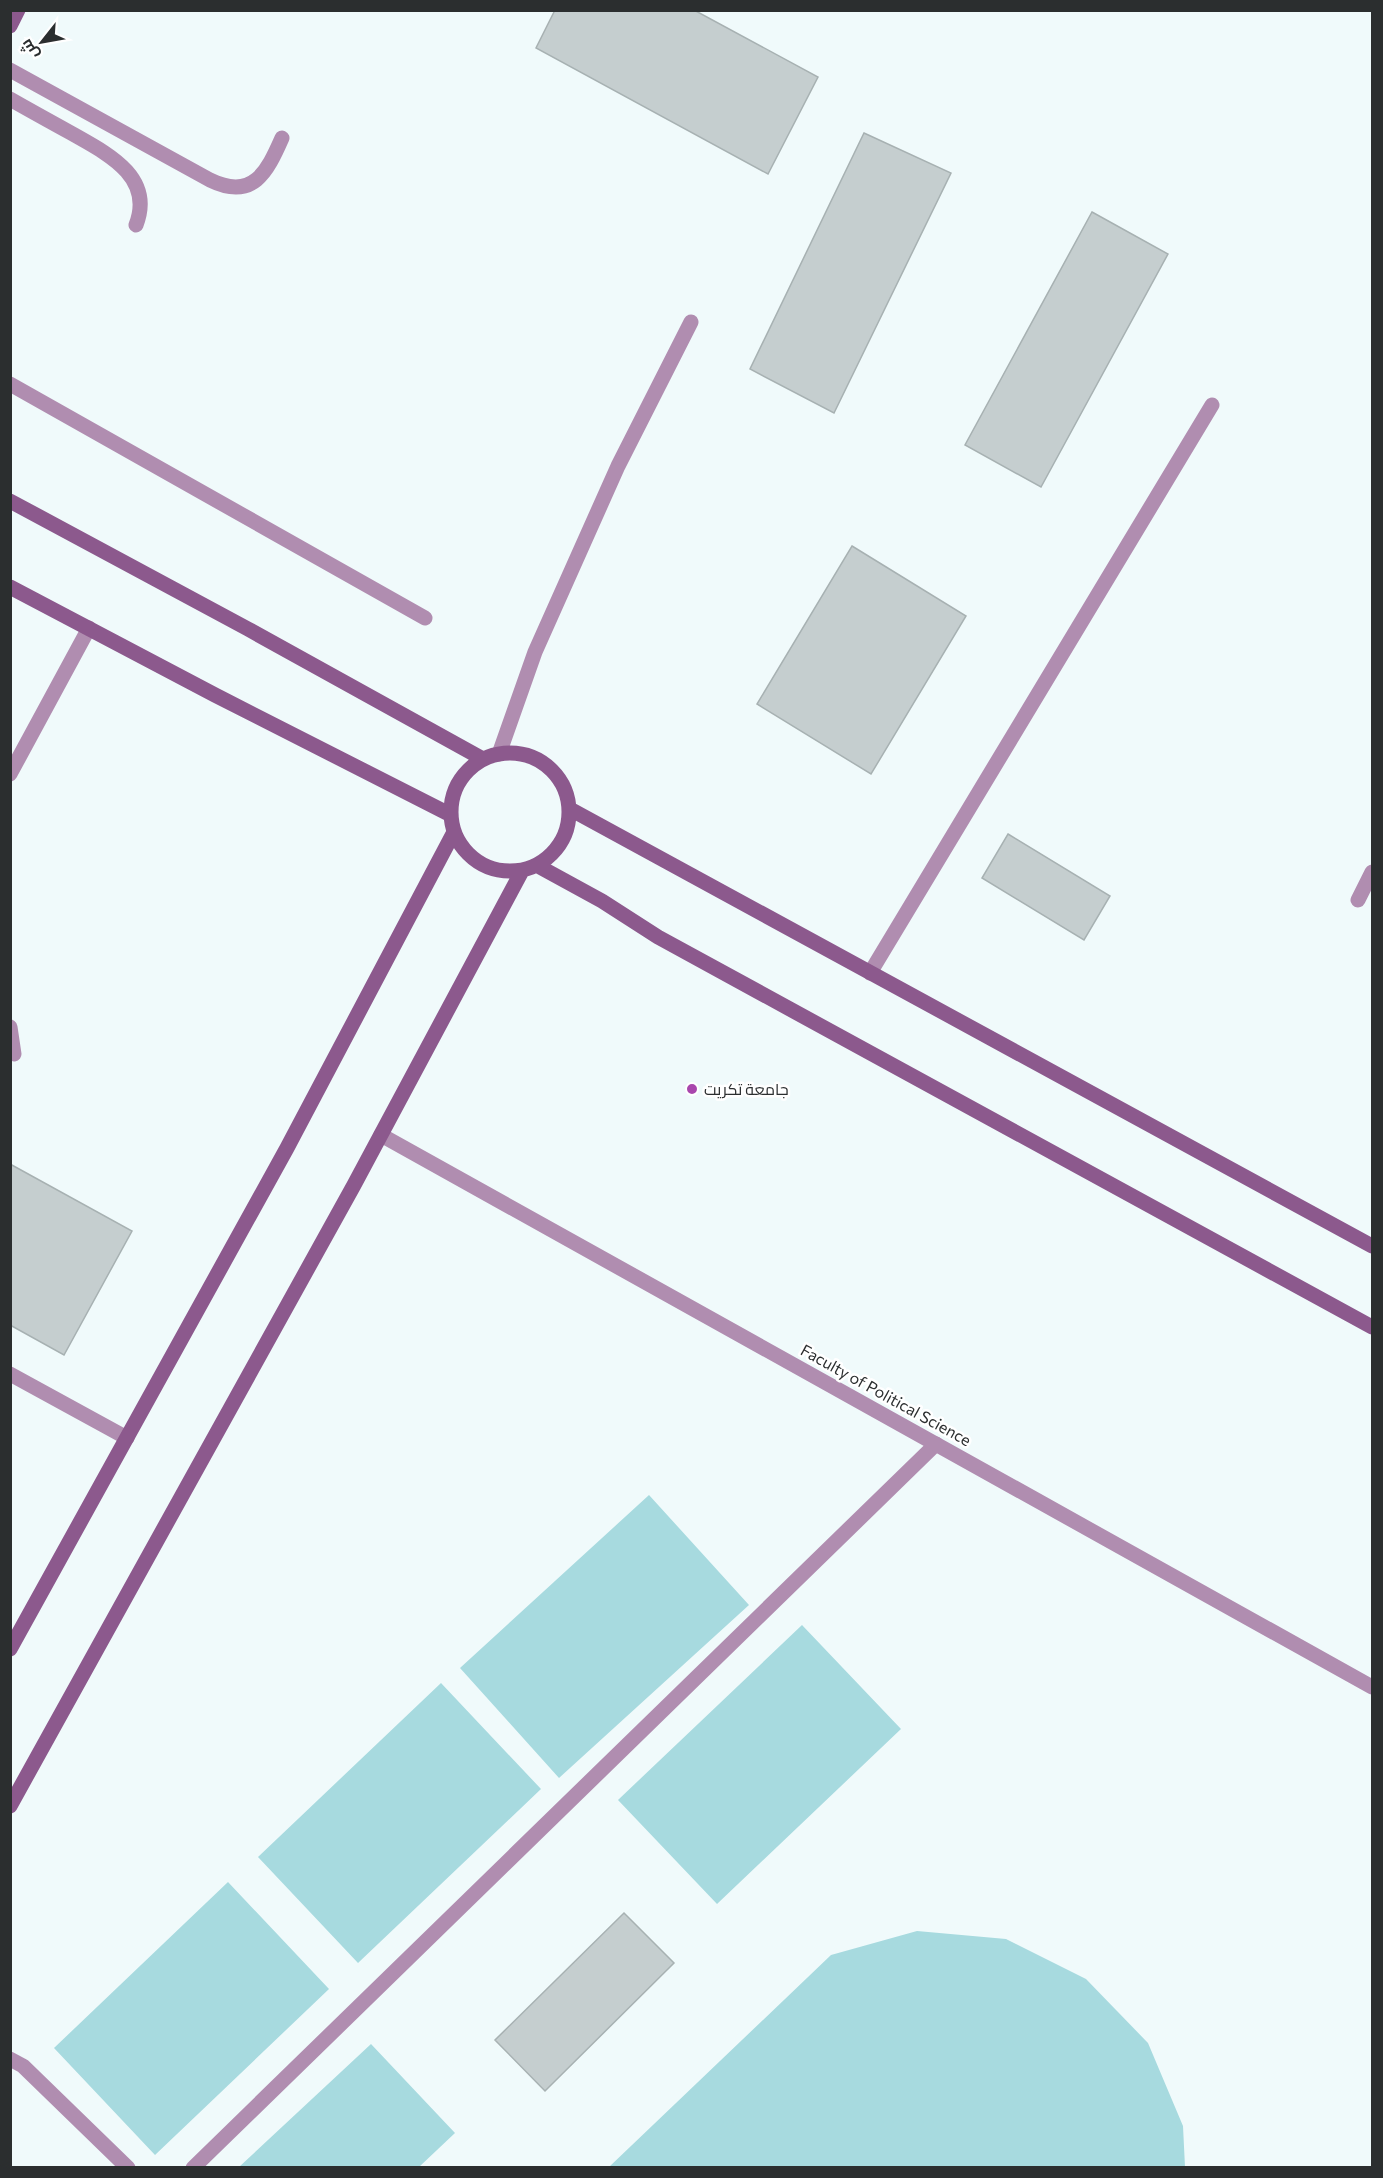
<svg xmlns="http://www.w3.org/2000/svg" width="1383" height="2178" font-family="Commissioner,Cairo,sans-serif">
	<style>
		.green { fill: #a7dadf }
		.building { fill: #c5cecf; stroke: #a7b1b2; stroke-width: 1.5 }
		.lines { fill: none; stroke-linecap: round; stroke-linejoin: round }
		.lane { stroke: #b08db0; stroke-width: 15 }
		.street { stroke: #b08db0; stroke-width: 15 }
		.secondary { stroke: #8c598d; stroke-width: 15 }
		.poi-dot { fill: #a946ad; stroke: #fff; stroke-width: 2 }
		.labels { text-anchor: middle; stroke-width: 5; stroke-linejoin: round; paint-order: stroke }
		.poi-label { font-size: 16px; fill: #2b2e2f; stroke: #fff; text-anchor: start }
		.street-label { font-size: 16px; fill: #2b2e2f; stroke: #fff }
	</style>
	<rect width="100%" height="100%" fill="#f0fafb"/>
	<path class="green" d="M649,1495L749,1605L559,1778L460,1668Z
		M802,1625L901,1729L717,1904L618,1800Z
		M441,1683L541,1789L358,1963L258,1857Z
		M228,1882L329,1989L155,2155L54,2048Z
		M917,1931L1006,1939L1086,1979L1148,2043L1183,2126L1185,2167H609L831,1955Z
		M371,2044L455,2133L419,2167H239Z"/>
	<path class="building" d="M555,10H694L818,77L768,174L536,48Z
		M864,133L951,173L834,413L750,369Z
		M1092,212L1168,254L1041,487L965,445Z
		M852,546L966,616L871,774L757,704Z
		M1008,834L1110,896L1084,940L982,878Z
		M10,1164L132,1231L64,1355L10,1325Z
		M624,1913L674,1963L545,2091L495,2040Z"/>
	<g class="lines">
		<path class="lane" d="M10,70L210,180C253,201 267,172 282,138
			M10,99C31,111 51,122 71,133C106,153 155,176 136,225
			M10,384L425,618
			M499,754L535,652L618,466L691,322
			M10,774L89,628
			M870,973L1212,405
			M10,1027L14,1054
			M10,1374L127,1438
			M10,2059L23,2066L128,2168
			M193,2168L936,1444"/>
		<path class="street" d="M1358,900L1372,872
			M381,1135L1372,1687"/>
		<path class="secondary" d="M10,26L18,10
			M10,501L248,629L483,759
			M10,587L215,695L451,815
			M451 812a59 59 0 1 1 118 0a59 59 0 1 1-118 0Z
			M570,809L1372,1246
			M538,866L602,901L658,937L1372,1327
			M10,1649L287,1148L454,832
			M10,1806L354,1185L522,871"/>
	</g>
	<circle class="poi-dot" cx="692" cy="1089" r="6"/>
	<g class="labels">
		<g class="poi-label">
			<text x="704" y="1095">جامعة تكريت</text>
		</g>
		<g class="street-label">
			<text transform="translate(886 1395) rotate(29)" y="6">Faculty of Political Science</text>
		</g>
	</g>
	<rect width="1383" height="2178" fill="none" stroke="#2b2e2f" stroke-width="24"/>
	<g transform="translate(42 42) rotate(239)" stroke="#ffffff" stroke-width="4.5" paint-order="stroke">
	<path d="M0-4.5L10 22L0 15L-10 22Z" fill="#2b2e2f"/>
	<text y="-9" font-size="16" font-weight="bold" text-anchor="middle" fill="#2b2e2f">ش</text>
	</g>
</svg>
